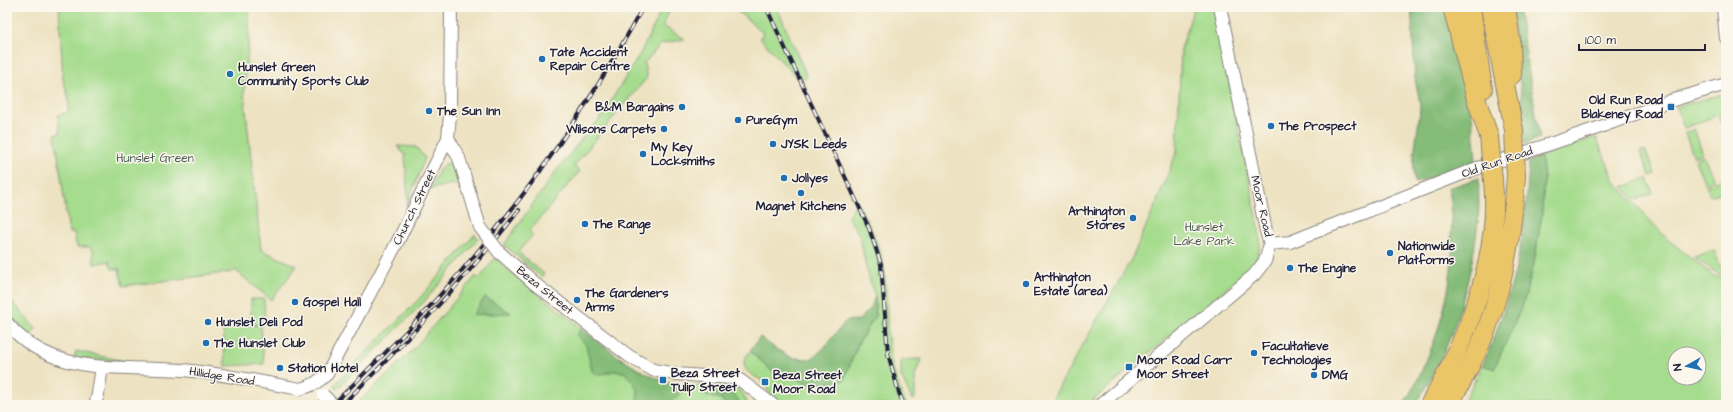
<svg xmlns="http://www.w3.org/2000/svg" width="1733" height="412" font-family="'Architects Daughter',sans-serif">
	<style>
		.green { fill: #a5dc8d; stroke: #647f64; fill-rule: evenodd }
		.forest { fill: #84bc78; stroke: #536f5a }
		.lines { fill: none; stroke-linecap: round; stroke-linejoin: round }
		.minor-casing { stroke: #88827e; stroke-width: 14 }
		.highway-casing { stroke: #88827e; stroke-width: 20 }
		.minor { stroke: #fff; stroke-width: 12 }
		.highway { stroke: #ebc669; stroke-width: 18 }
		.rail-casing { stroke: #22223b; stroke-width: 4 }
		.rail { stroke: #fbf7ec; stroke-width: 2.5; stroke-dasharray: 8; stroke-linecap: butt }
		.minor-bridge-casing { stroke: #88827e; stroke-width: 14; stroke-linecap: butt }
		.highway-bridge-casing { stroke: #88827e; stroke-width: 20; stroke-linecap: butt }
		.minor-bridge { stroke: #fff; stroke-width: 12 }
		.highway-bridge { stroke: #ebc669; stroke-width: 18 }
		.poi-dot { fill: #1f6fb2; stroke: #fbf7ec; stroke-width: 1.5 }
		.labels { text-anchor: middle; stroke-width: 3; stroke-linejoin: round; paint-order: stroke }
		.poi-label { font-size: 12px; font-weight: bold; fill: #22223b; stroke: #fbf7ec; text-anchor: start }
		.park-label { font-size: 12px; fill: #495a54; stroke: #fbf7ec }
		.street-label { font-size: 12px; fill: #22223b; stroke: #fbf7ec }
	</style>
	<rect width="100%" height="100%" fill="#fbf7ec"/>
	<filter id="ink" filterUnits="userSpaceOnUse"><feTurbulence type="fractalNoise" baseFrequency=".025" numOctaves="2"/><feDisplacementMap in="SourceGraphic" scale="8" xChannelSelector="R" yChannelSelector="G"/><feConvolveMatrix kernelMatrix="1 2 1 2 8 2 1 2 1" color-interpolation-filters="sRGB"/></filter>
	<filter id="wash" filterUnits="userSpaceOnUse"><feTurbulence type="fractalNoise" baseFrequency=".012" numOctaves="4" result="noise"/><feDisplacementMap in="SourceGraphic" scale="16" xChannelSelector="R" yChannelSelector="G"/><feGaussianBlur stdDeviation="0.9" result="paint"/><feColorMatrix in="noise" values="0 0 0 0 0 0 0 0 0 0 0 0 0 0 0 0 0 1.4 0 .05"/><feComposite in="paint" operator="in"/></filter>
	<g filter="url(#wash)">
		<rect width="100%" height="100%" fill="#ede2c1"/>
		<path class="green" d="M59,7H249V35L244,93L261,250L297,266L271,300L235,270L233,272L123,286L119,269H112L109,261L94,264L93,250L89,247H77L74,233H69L55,134L60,133L58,115L67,113C72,104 66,89 63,80Z
			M663,7H671L663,26L684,39L661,44L644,63L647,78L625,103L574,166L580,171L529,231L533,235L518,252L544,274L541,277L504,245L554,174L589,130L599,120L640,54Z
			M733,7H777L807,77L799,80L760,38L763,33Z
			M1194,7H1213L1259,227C1261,247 1261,255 1247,271L1087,405H1049L1132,258L1156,204L1177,151L1181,49Z
			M1726,93V122L1721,124L1718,115L1684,128L1676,107Z
			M1694,129L1703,154L1694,157L1685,133Z
			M1596,137L1615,182L1667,239L1714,276L1717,277L1726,275V405H1462L1483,365L1494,368L1523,304L1534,263L1542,214L1544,178L1541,156ZM1675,354H1699V378H1675Z
			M397,146L416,147L425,158L406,207L408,197L405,155Z
			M1645,150L1655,174L1650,176L1640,152Z
			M1704,156L1714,180L1705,184L1695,160Z
			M447,163L451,164L461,187L453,184L430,189L440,169Z
			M1647,178L1653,193L1635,200L1623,187Z
			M1726,178V190L1710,196L1706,186Z
			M856,201C868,221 879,242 883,265C888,289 886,314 888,338C890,360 897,385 907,405C870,405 833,406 796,403C790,403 783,404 778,402C768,397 768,384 759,379C746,372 738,365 750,351L772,371L782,370L804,382L844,380L858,344L875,316V296L866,268L860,236L848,217L853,209Z
			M475,234L478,239L423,303L337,389L334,385L419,299Z
			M1714,250L1723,273L1718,274L1694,257Z
			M495,258C515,277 538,293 559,310C588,333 617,360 651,376C661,381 674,386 686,386C710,385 738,373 748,405H355L411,352L476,276L479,279Z
			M7,296L36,329L30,336L7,314Z
			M251,299H264L265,324L251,325Z
			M261,325L264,364L225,366L223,327Z
			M76,351L129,362L74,358Z
			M921,359L915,376V399L912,400L901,376V360Z"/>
		<path class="forest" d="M1411,7H1446L1471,104L1476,161L1415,183C1410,158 1419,133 1420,107C1420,98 1416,87 1415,77C1413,54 1413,30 1411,7Z
			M1511,7H1518L1540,138L1525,144L1518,60Z
			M1541,156L1544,178L1542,214L1534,263L1523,304L1494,369L1483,365C1496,333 1508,301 1516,268C1524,233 1527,197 1529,162Z
			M1479,178C1478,195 1480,213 1477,229C1470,288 1449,357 1414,405H1403C1430,362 1450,306 1452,255C1453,249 1451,243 1451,237C1452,220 1453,204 1448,188Z
			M875,296V316L858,344L844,380C830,383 818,386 804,382C791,377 787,370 772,371L750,351L760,337L776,349L792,358L811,359L823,349L846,321L859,320L871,308Z
			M485,297L511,313L473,315Z
			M581,328C612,353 645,380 685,386C677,406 654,405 636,405L638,392L634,383L624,372L614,371L598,375L592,371L586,345L577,336Z
			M708,385C722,386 735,391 741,405H726L720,398H712L705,394V388Z"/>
	</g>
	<g filter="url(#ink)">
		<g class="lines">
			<defs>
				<path id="minor" d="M1723,7L1726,38
					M448,138L459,158L480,227
					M1270,244L1290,242L1472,170L1595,129L1670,101L1726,84
					M499,252L535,284L629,356L653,370L676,374L731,378L740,380L773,405
					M7,323C54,380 127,364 192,371C228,375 264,382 300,389C312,386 318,382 327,374L399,239L448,138L450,115L451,7
					M95,405L98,394L102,367
					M1100,405L1254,275L1265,261L1270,244L1266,231L1220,7"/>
				<path id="highway" d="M1452,7L1476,99L1489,136
					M1471,7L1483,89
					M1490,7L1514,130
					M1506,7L1511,40L1512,75
					M1429,405C1466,343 1501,255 1493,181
					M1449,405C1463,380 1477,355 1487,328C1506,279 1513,227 1516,175"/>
			</defs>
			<use href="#minor" class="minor-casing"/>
			<use href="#highway" class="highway-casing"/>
			<use href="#minor" class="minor"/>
			<use href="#highway" class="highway"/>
			<defs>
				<path id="rail" d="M766,7L869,228L881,264L888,354L899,393L904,405
					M332,405C350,389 366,371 384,354C488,251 573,136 643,7
					M342,405C405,343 465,280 519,210"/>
			</defs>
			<use href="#rail" class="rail-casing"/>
			<use href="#rail" class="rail"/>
			<defs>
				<path id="minor-bridge" d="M480,227L499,252
					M323,395L333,405"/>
				<path id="highway-bridge" d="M1514,130L1516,175
					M1489,136L1493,181"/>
			</defs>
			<use href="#minor-bridge" class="minor-bridge-casing"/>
			<use href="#highway-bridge" class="highway-bridge-casing"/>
			<use href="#minor-bridge" class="minor-bridge"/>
			<use href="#highway-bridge" class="highway-bridge"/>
		</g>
	</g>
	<g class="poi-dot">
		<circle cx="542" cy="59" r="4"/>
		<circle cx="230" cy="74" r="4"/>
		<circle cx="682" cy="107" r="4"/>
		<rect x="1667" y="103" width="8" height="8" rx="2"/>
		<circle cx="429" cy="111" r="4"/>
		<circle cx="738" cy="120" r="4"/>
		<circle cx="1271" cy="126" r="4"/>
		<circle cx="664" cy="129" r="4"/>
		<circle cx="773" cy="144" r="4"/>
		<circle cx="643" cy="154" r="4"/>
		<circle cx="784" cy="178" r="4"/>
		<circle cx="801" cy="193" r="4"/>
		<circle cx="1133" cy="218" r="4"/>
		<circle cx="585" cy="224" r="4"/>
		<circle cx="1390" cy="253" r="4"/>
		<circle cx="1290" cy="268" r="4"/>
		<circle cx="1026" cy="284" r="4"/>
		<circle cx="577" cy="300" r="4"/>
		<circle cx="295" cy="302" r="4"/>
		<circle cx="208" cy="322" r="4"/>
		<circle cx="206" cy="343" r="4"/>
		<circle cx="1254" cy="353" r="4"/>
		<rect x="1125" y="363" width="8" height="8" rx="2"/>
		<circle cx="280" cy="368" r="4"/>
		<circle cx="1314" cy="375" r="4"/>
		<rect x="659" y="376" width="8" height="8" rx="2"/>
		<rect x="761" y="378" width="8" height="8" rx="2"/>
	</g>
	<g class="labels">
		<g class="poi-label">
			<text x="550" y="56">Tate Accident<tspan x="550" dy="14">Repair Centre</tspan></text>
			<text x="238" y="71">Hunslet Green<tspan x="238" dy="14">Community Sports Club</tspan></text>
			<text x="1663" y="104" text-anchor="end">Old Run Road<tspan x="1663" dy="14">Blakeney Road</tspan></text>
			<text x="674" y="111" text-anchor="end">B&amp;M Bargains</text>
			<text x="437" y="115">The Sun Inn</text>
			<text x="746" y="124">PureGym</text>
			<text x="1279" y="130">The Prospect</text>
			<text x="656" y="133" text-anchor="end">Wilsons Carpets</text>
			<text x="781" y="148">JYSK Leeds</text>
			<text x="651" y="151">My Key<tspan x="651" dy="14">Locksmiths</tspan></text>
			<text x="792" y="182">Jollyes</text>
			<text x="801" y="210" text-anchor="middle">Magnet Kitchens</text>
			<text x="1125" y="215" text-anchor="end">Arthington<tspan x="1125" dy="14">Stores</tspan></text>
			<text x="593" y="228">The Range</text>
			<text x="1398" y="250">Nationwide<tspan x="1398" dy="14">Platforms</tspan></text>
			<text x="1298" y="272">The Engine</text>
			<text x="1034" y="281">Arthington<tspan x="1034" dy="14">Estate (area)</tspan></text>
			<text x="585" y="297">The Gardeners<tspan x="585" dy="14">Arms</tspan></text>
			<text x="303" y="306">Gospel Hall</text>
			<text x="216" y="326">Hunslet Deli Pod</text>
			<text x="214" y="347">The Hunslet Club</text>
			<text x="1262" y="350">Facultatieve<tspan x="1262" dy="14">Technologies</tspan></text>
			<text x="1137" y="364">Moor Road Carr<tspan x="1137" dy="14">Moor Street</tspan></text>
			<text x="288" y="372">Station Hotel</text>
			<text x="671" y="377">Beza Street<tspan x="671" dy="14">Tulip Street</tspan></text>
			<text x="773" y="379">Beza Street<tspan x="773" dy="14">Moor Road</tspan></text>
			<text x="1322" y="379">DMG</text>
		</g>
		<g class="park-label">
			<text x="155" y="162">Hunslet Green</text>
			<text x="1204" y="231">Hunslet<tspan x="1204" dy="14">Lake Park</tspan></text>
		</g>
		<g class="street-label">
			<text transform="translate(1497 162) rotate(-19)" y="4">Old Run Road</text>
			<text transform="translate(1262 206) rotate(77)" y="4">Moor Road</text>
			<text transform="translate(414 207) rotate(-64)" y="4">Church Street</text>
			<text transform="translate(545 290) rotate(39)" y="4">Beza Street</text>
			<text transform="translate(222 376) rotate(9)" y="4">Hillidge Road</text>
		</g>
	</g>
	<rect width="1733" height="412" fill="none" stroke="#fbf7ec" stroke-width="24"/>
	<g transform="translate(1687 366) rotate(262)"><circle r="19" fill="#fbf7ec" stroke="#a4a2a5"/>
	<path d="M0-3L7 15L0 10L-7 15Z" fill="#1f6fb2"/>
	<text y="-6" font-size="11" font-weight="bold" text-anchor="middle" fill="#22223b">N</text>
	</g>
	<path d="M1579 44v6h126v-6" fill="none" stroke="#22223b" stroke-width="2"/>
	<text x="1585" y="44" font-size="12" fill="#22223b" stroke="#fbf7ec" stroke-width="3" paint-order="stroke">100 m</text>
</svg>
